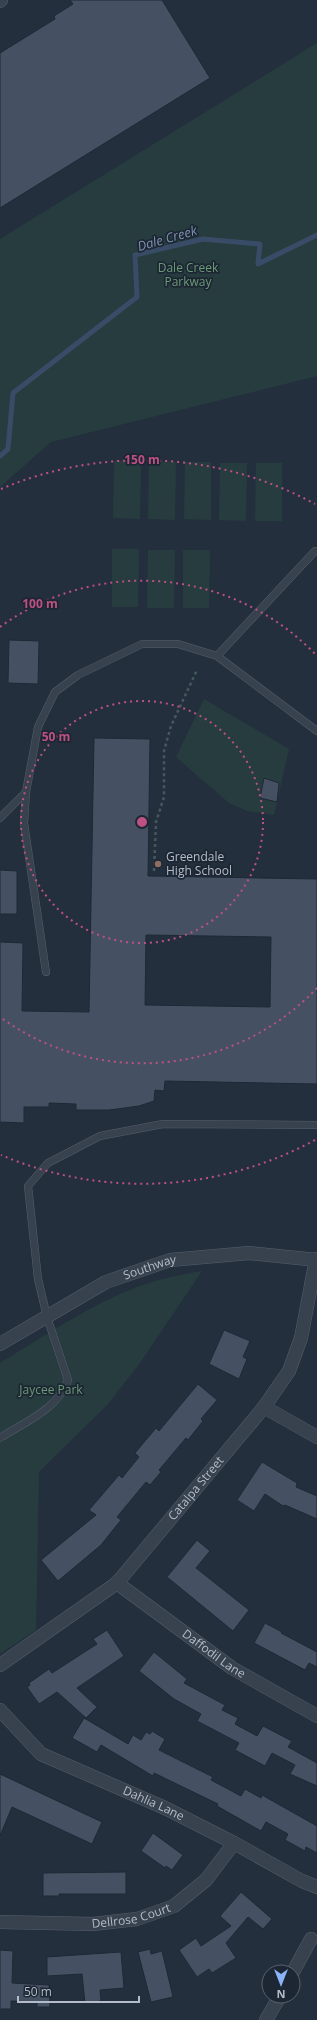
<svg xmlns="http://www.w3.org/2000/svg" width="317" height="2020" font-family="'Open Sans',sans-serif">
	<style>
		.green { fill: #263c3f }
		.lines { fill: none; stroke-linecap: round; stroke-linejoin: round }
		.stream { stroke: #394c67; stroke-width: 5 }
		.building { fill: #455162; stroke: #1f2835; fill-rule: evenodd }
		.service-casing { stroke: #565f6c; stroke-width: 8 }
		.minor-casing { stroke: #565f6c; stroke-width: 14 }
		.path { stroke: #44595c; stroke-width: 2.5; stroke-dasharray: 3 3; stroke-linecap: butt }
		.service { stroke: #38414e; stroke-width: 7 }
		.minor { stroke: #38414e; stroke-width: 13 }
		.ring { fill: none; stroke: #bd5182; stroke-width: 2; stroke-dasharray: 2 4 }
		.education-dot { fill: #8d6e63; stroke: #1d2633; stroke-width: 1.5 }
		.labels { text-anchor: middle; stroke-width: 3.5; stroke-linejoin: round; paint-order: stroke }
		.park-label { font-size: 12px; fill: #6b9a76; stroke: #1d2633 }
		.poi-label { font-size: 12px; fill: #b4bcc9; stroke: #1d2633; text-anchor: start }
		.street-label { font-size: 12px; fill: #b4bcc9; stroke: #1d2633 }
		.water-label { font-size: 13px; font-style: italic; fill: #7c92b1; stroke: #1d2633 }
		.centre { fill: #bd5182; stroke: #1d2633; stroke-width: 2 }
		.ring-label { font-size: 12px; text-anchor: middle; font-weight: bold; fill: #bd5182; stroke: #1d2633; stroke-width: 3.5; stroke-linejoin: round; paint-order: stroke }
	</style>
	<rect width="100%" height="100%" fill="#242f3e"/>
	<path class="green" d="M317,43V376L51,442L0,487V239Z
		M114,461H141L140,519L113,518Z
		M149,461L176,462L175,520L148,519Z
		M185,462H211V520L184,519Z
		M220,463H247L246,521L219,520Z
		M256,463H282V521H255Z
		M112,549H139L138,607H112Z
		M148,550H175L174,608H147Z
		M183,550H210L209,608H183Z
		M204,699L289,749L274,815L247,811L229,803L176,757Z
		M202,1271L140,1363L108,1404L39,1472L36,1630L0,1654V1363C44,1336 88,1306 137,1287C158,1279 180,1275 202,1271Z"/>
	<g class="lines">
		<path class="stream" d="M0,456L8,449L13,393L137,297L135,255L203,239L260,244L258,264L317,235"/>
	</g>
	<path class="building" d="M70,0H162L210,78L0,208V53L55,19L54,16L73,4Z
		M9,640L39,641L38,684L8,683Z
		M94,738L150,739L148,876L317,879V1084L165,1081L164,1091L155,1090L154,1101L139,1106L109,1110H76V1104L49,1103V1107H24V1123L0,1122V942L23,943L22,1011L89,1012ZM146,935L271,937L270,1007L145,1005Z
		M264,778L279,783L277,802L260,798Z
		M0,870L17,871V914H0Z
		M224,1330L250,1341L243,1357L247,1359L239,1379L209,1364Z
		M198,1384L217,1400L201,1419L203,1421L188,1440L186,1438L159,1470L161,1472L150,1485L146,1482L117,1517L121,1520L101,1545L58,1581L41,1560L96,1515L89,1510L119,1475L122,1478L139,1457L135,1453L156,1428L159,1431Z
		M262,1462L297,1483L296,1487L317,1496V1519L285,1505L283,1506L265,1494L254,1511L237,1500Z
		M197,1540L210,1551L196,1568L249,1610L233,1631L167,1577Z
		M265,1623L282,1632L281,1633L317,1652V1667L309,1663L305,1670L254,1643Z
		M107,1630L124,1656L77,1688L97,1707L86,1718L57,1692L39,1704L27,1687L30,1685L29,1683L49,1669L52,1673L97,1644L93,1639Z
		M154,1652L187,1679L184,1683L225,1705L222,1710L238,1718L235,1724L257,1736L263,1726L292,1741L288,1747L317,1763V1786L290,1774L295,1765L272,1753L265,1766L235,1750L239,1743L197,1721L201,1714L174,1699L139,1671Z
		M84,1718L128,1744L133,1735L141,1740L146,1732L150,1734L152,1731L165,1739L159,1750L213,1777L211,1780L241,1796L245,1789L261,1798L262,1795L317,1826V1853L306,1847L305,1851L285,1840L288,1834L266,1822L261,1831L217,1806L218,1804L154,1773L153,1776L101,1745L97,1752L72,1738Z
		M0,1774L102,1822L92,1844L12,1807L0,1836Z
		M153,1833L183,1855L172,1870L166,1866L165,1868L141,1851Z
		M126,1872V1894H59V1896H43V1873Z
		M241,1892L272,1919L263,1929L248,1917L226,1943L236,1958L212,1973L209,1969L197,1977L179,1950L196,1938L201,1946L231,1926L220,1916Z
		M150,1949L151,1954L162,1951L173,1997L151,2002L138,1952Z
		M0,1950L13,1951L12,1983L49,1985L50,2007H37V2002L11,2001V2009H0Z
		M121,1952L124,1988L100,1990L101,2001L85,2003L82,1974L47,1976V1957Z"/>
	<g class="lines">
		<defs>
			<path id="service" d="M217,656L317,731
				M0,818L26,792
				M46,972L24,823L26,792L38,727L55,692L78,675L142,644H178L217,656L315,551H317
				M0,1438C25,1422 58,1409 68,1380L47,1317L38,1279L28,1186L48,1163L100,1136L163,1124L317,1125"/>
			<g id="minor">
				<path d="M0,1L1,0"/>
				<path id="s1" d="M0,1344L106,1282L170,1260L249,1253L317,1260"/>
				<path d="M264,1407L317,1437"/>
				<path id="s2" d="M117,1583L232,1668L317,1716"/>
				<path id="s3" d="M0,1665L117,1583L264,1407L289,1371L301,1338L316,1259"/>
				<path id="s4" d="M0,1710L41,1754L165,1808L234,1843L302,1881L317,1887"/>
				<path id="s5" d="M0,1922L93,1924L137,1919L174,1906L206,1880L234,1843"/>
				<path d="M293,1972L311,1939"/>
				<path d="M266,2020L280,1996"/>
			</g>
		</defs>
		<use href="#service" class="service-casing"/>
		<use href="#minor" class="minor-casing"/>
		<path class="path" d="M154,871L156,822L164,797V751L171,726L197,670"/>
		<use href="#service" class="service"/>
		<use href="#minor" class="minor"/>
	</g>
	<g class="ring">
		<circle cx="142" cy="822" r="121"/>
		<path d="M317 988A241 241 0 0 1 0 1017M0 627A241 241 0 0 1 317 656"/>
		<path d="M315 1140A362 362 0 0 1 1 1155M1 489A362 362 0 0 1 315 504"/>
	</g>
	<circle class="education-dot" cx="158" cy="864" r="4"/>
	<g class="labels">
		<g class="park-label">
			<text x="188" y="272">Dale Creek<tspan x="188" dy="14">Parkway</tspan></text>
			<text x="51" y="1394">Jaycee Park</text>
		</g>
		<g class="poi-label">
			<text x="166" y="861">Greendale<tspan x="166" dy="14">High School</tspan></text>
		</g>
		<g class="street-label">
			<text dy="4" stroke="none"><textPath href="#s1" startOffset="169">Southway</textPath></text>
			<text dy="4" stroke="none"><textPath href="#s3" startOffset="266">Catalpa Street</textPath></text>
			<text dy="4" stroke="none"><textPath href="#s2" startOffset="120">Daffodil Lane</textPath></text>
			<text dy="4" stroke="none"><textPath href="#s4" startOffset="183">Dahlia Lane</textPath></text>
			<text dy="4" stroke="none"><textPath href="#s5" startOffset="132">Dellrose Court</textPath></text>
		</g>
		<g class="water-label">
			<text transform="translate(167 238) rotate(-16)" y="5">Dale Creek</text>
		</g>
	</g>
	<circle cx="142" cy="822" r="6" class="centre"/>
	<g class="ring-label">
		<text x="142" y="464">150 m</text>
		<text x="40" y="608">100 m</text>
		<text x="56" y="741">50 m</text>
	</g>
	<g transform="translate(281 1984) rotate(180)"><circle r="19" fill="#1d2633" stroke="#59626f"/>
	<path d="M0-3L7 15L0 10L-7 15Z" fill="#8ab4f8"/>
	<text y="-6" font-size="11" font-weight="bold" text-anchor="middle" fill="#b4bcc9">N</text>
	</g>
	<path d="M18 1996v6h121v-6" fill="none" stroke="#b4bcc9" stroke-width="2"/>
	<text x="24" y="1996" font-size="12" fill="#b4bcc9" stroke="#1d2633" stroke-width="3" paint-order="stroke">50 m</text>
</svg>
